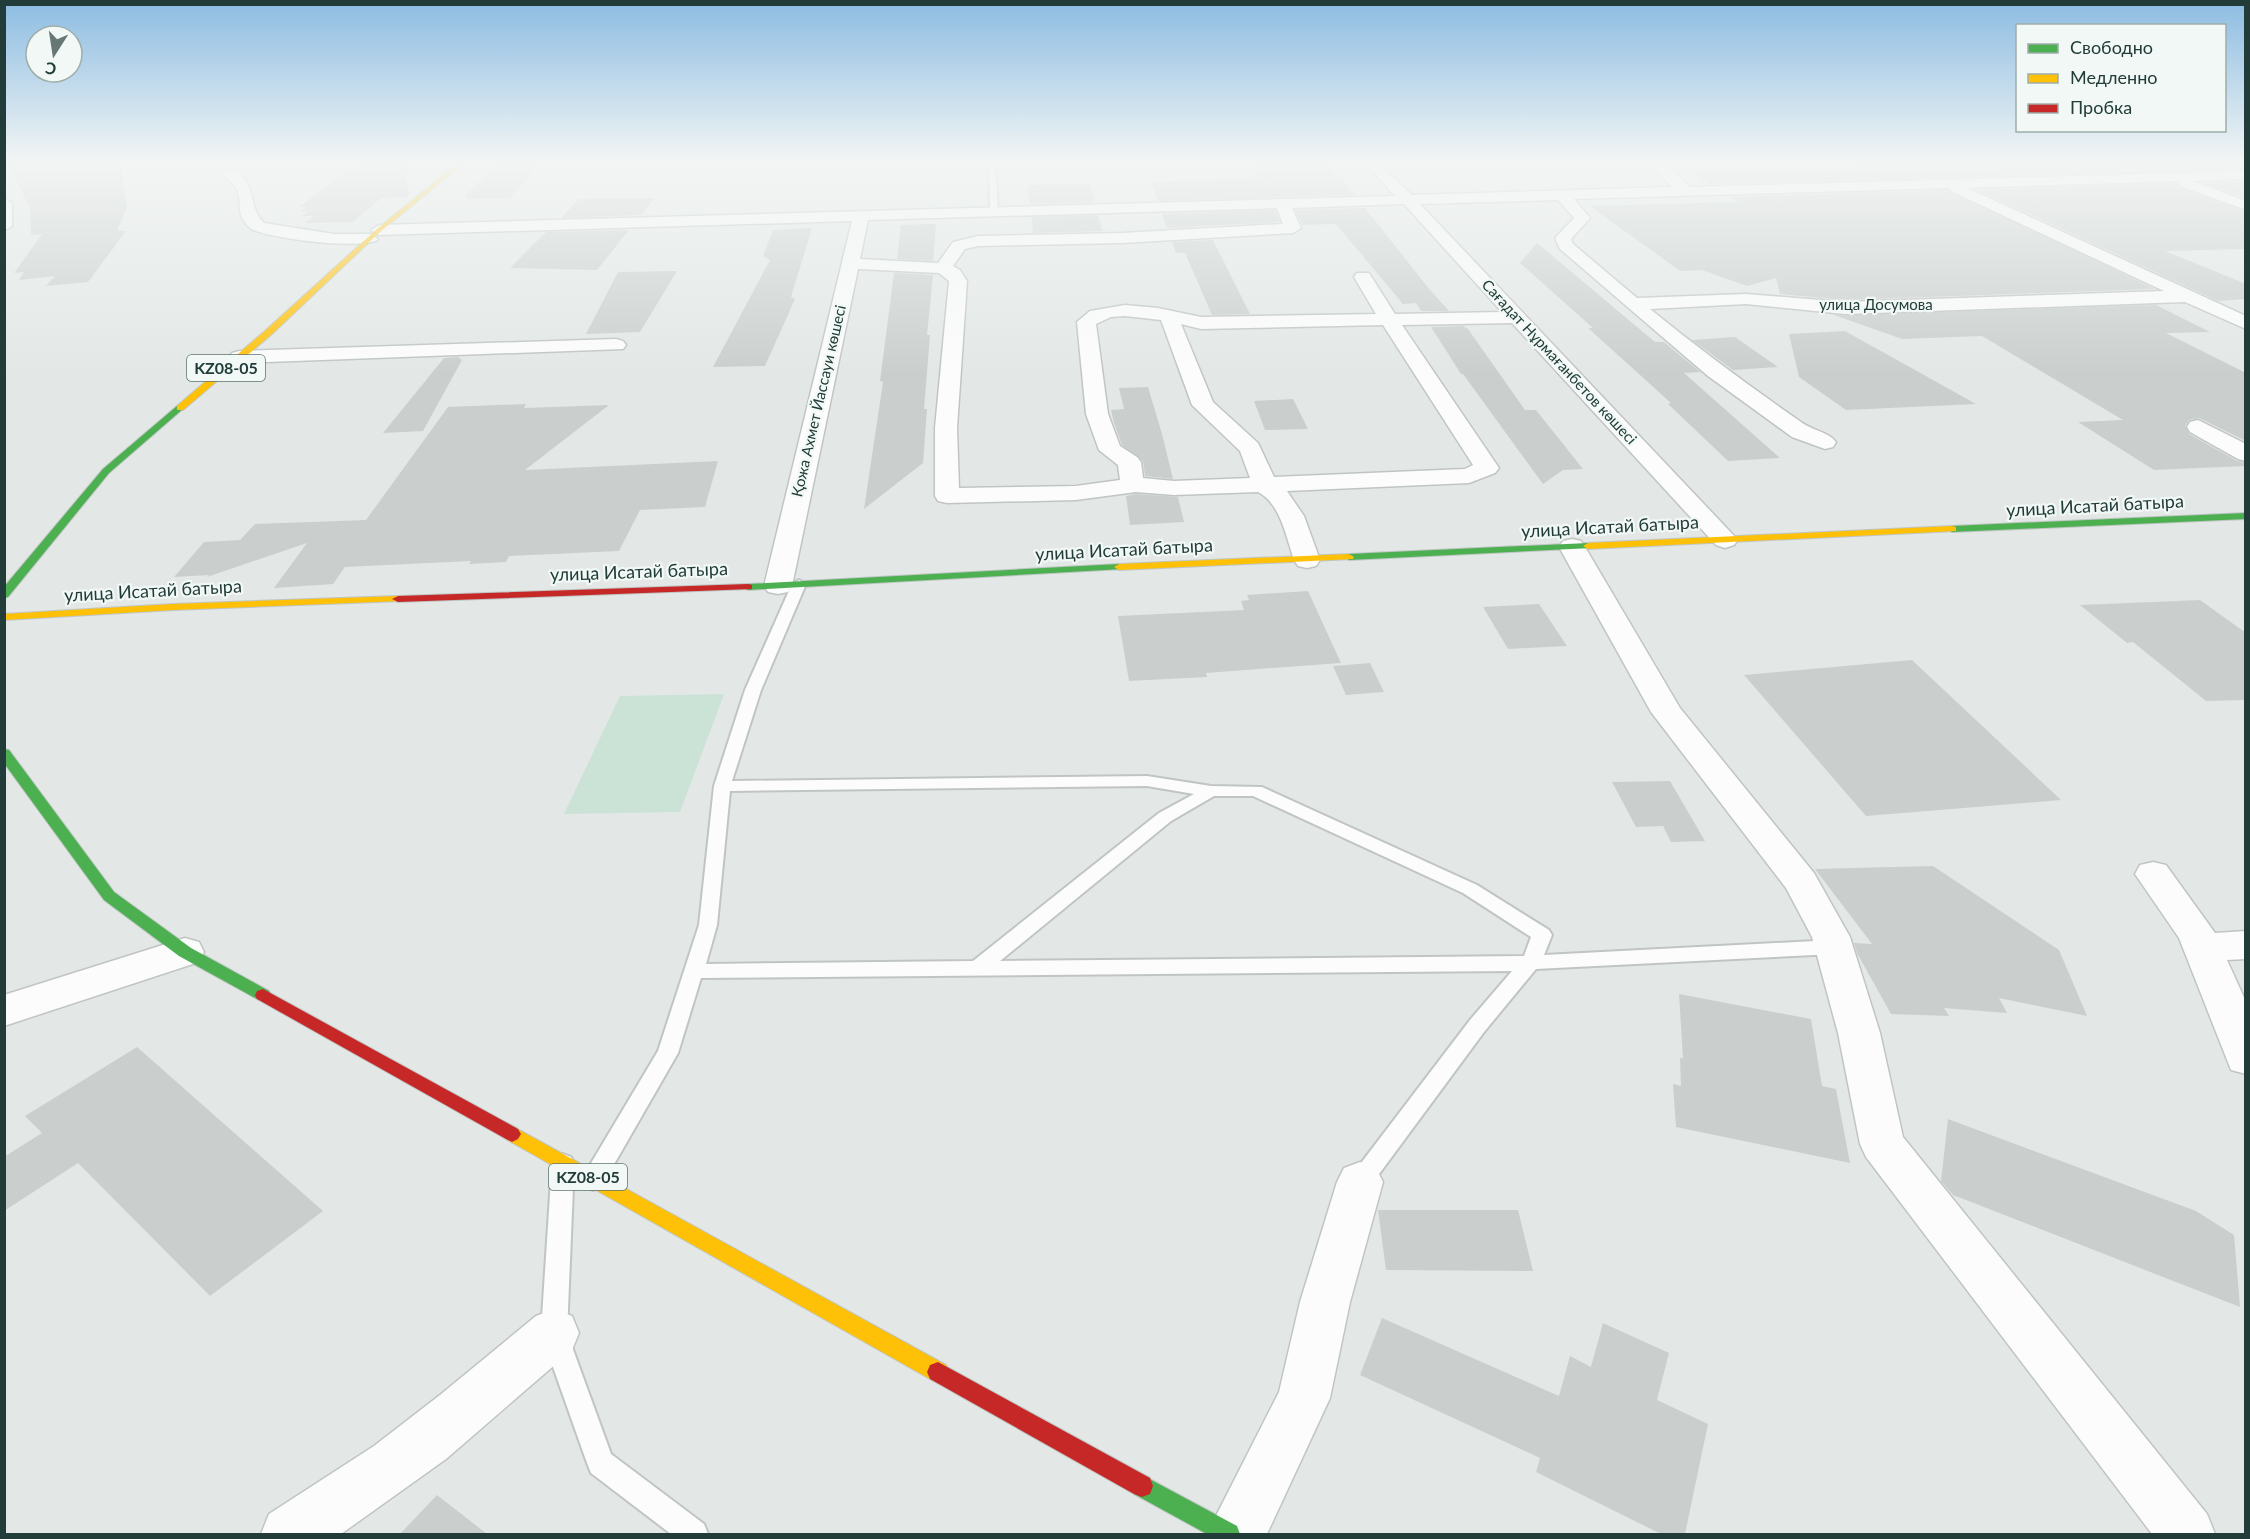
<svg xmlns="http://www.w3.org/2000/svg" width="2250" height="1539" font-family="Lato,sans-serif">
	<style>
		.green { fill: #cbe2d6 }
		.building { fill: #cacfce }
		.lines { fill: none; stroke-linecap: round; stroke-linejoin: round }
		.lane-casing { stroke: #c0c5c4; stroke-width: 4 }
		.street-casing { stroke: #c0c5c4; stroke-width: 3 }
		.fast-casing { stroke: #bfc6c4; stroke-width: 2 }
		.slow-casing { stroke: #bfc6c4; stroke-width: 2 }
		.jam-casing { stroke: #bfc6c4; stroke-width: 2 }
		.lane { fill: #fbfcfb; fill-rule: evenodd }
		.street { fill: #fbfcfb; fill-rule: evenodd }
		.fast { fill: #4caf50; fill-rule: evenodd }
		.slow { fill: #ffc107; fill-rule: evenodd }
		.jam { fill: #c62828; fill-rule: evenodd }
		.labels { text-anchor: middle; stroke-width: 4.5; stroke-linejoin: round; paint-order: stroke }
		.far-street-label { font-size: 15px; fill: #213c39; stroke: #f1f8f5 }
		.shield { fill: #f1f8f5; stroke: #5f7471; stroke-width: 1.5 }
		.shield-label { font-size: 16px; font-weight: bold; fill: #213c39 }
		.street-label { font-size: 18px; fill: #213c39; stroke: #f1f8f5 }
	</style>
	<rect width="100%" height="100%" fill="#e3e8e7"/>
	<path class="green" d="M724,694L680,812L564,814L620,696Z"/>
	<path class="building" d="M5,159H120L127,207L117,231H126L88,282L46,286L55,276L19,280L24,272L14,273L42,234L31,235L30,208Z
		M364,159H407L415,168L405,177L410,194L407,197L381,198L353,222L305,223L314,216H302L309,211L301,212L307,207H299Z
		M1247,159H1324L1337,178H1341L1355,195L1158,201L1151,182L1258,178Z
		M1846,159H2246V169L1710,184L1689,171L1859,165Z
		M544,160L510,198L465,199L468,196H465L499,161Z
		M2246,181V198L2204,183Z
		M2177,183L2179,188L2246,212V249L2165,251L2246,284V299L2218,301L1977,190Z
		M1090,184L1095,202L1030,204L1028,185Z
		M1948,190L2155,289L1845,300L1780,294L1776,278L1747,286L1702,270L1680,271L1590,206L1739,202L1730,197Z
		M655,198L641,215L561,218L579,199Z
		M1365,208L1430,290L1449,311H1421L1416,303L1403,304L1336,224L1302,225L1295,210Z
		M1275,210L1280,222L1167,228L1162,214Z
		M1098,215L1102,231L1033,233L1032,217Z
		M936,224L933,261L897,259L901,225Z
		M812,228L791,297L795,299L765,366L713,367L770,260L763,256L773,230Z
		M629,230L597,270L510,268L546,232Z
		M1213,240L1250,314L1212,315L1185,253H1176L1172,242Z
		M1537,243L1655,342H1664L1700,372L1684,373L1780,458L1728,461L1668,404L1671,403L1588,328H1593L1520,263Z
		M677,271L640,332L586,334L618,272Z
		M894,273L933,275L927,335H930L924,409H927L923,463L864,509L883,382L880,381Z
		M2156,305L2210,332L2166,333L2246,373V441L2199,418L2189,420L2185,426L2189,434L2237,461L2246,463V466L2154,470L2078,422L2123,420L1982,336L1902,339L1834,315Z
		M1463,326L1468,329L1525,410H1536L1583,469L1563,470L1543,484L1463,374H1461L1431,327Z
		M1845,331L1976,404L1846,410L1799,377L1789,334Z
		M1735,337L1778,367L1733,370L1692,340Z
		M458,357L462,360L423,431L383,433L444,358Z
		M1148,387L1162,434L1173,479L1145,476L1143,461L1122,445L1114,423L1111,410L1124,409L1119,388Z
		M1293,399L1308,429L1265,430L1254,401Z
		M526,404L524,408L609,405L525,470L718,461L705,507L640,510L619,551L509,556L506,562L469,564L471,561L345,567L333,584L274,588L307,543L207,577L209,575L174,577L204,542L240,540L255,524L366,520L448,407Z
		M1136,494L1178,497L1184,522L1130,525L1126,496Z
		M1308,591L1341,663L1206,673L1207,677L1129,681L1118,616L1244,610L1241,601L1249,600L1247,595Z
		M2200,600L2246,633V700L2206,701L2133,642L2127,643L2080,605Z
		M1539,604L1567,646L1508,649L1483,607Z
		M1912,660L2026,767L2061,800L1866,816L1744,675Z
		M1370,663L1384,692L1346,695L1333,666Z
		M1670,781L1705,841L1671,842L1663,826L1636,827L1612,782Z
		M1933,866L2059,950L2087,1016L1999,998L2007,1013L1944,1008L1949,1016L1891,1014L1857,953L1854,943L1872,944L1815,869Z
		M1679,994L1811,1019L1822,1086L1836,1089L1850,1163L1676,1127L1673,1084L1681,1086L1680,1058H1683Z
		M137,1047L323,1211L210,1296L78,1163L4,1211V1157L42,1133L25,1116Z
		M1948,1119L2196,1211L2234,1235L2240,1307L1953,1195L1941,1181Z
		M1378,1210H1518L1533,1271L1386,1270Z
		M1382,1318L1559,1396L1570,1356L1591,1367L1603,1323L1669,1353L1657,1400L1708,1424L1685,1534H1661L1536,1472L1540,1458L1360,1375Z
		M437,1495L487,1534H400Z"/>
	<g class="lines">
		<defs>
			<path id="lane" d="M989,159H995L998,213L994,215L990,213Z
				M799,580L806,584L761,690L732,781L1147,776L1211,786L1262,787L1477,885L1549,930L1552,935L1544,955L1834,940L1841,942L1844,947L1841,952L1834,954L1536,969L1484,1032L1368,1189L1360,1192L1352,1189L1348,1182L1352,1175L1470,1020L1512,971L701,978L678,1053L601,1187L593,1190L585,1187L581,1180L658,1051L699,925L714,786L745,690L792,584ZM1147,786L1194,794L1159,813L973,961L706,964L717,925L730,791ZM1214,796H1253L1463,893L1531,937L1524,956L1000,961L1171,821Z
				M563,1154L571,1157L574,1164L567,1333L611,1454L704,1524L708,1534H671L591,1473L587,1463L541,1333L552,1164L555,1157Z"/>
			<path id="street" d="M1361,159H1374L1412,195L1672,187L1652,165L1657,159H1682L1681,162L1667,165L1690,187L2246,171V179L2193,181L2246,201V210L2180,186L2179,181L1967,188L2246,316V329L2185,302L1845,314L1746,304L1650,309C1699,349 1749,386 1801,422C1811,430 1829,432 1836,442L1833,447L1825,449L1792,437L1708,376L1560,249L1555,238L1574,218L1558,200L1420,204L1738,540L1734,545L1725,548L1716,545L1512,323L1402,325L1499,468L1495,473L1469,483L1287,491L1304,516L1320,560L1316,566L1307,568L1298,566L1294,560C1286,537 1281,504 1258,492L1174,495L1136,492L1076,500L947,503L938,501L935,496V428L949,281L939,273L858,269L792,586L788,592L778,594L768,592L764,586L852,221L379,235L371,230L379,225L1395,196ZM1949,188L1951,191L2164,291L1845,302L1746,294L1637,298L1573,244L1571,239L1590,218L1574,199ZM1404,204L1502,312L1395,314L1369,273H1357L1354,277L1376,314L1201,317L1158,308L1125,305L1090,311L1077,322L1086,414L1099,450L1118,465L1120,480L1076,486L959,488L957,428L967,281L960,270L953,266L965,249L978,246L1122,243L1293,233L1301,228L1292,208ZM1277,208L1283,224L1122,233L978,236L953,242L938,263L860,259L868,220ZM1125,316L1161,320L1192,405L1240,451L1250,478L1174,481L1143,478L1141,462L1137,457L1120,446L1108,414L1096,324L1111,317ZM1181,324L1201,329L1383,325L1473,465L1465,469L1274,477L1258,443L1213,402Z
				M228,169C259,177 246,207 264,223L334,234H370L378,239C369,251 262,238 250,228C235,214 243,207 237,190C234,182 226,179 221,173Z
				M4,199L12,203V226L4,231Z
				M616,339L623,341L626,345L623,349L239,363L232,361L229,357L232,353L239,351Z
				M2198,420L2246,444V461L2238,459L2190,432L2187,427L2190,422Z
				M1572,539L1581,541L1585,547L1680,708L1814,873L1850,937L1880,1033L1903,1137L2207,1514L2215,1534H2152L1866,1157L1860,1144L1838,1033L1812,937L1786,888L1651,712L1559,547L1563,541Z
				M2153,862L2166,865L2215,933L2246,931V959L2227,960L2246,1002V1074L2231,1070L2179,938L2135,874L2140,865Z
				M185,938L199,942L204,952L199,962L4,1026V995Z
				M1360,1162L1376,1168L1383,1182L1350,1302L1330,1398L1267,1534H1209L1217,1514L1279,1392L1300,1302L1337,1182L1344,1168Z
				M554,1309L572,1316L579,1333L572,1350L446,1459L341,1534H261L269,1514L374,1446L440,1395L536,1316Z"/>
			<path id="fast" d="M177,406L184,408L109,473L8,597L4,598V587L103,469Z
				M2246,513V519L1952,532L1947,529L1952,526Z
				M1588,543L1593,546L1592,548L1349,560L1344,557L1349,554Z
				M1119,564L1123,565V569L748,590L742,587L748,584Z
				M4,749L9,750L114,892L191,948L269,991L271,995L269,999L263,1001L257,999L179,956L104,900L4,763Z
				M1142,1475L1237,1526L1240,1534H1207L1134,1494L1131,1486L1134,1478Z"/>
			<path id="slow" d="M463,159H469L381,231L272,334L183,410H177V406L266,330L377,229Z
				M1952,526L1956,527V531L1588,549L1583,546L1588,543Z
				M1349,554L1354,557L1353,559L1119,570L1114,567L1119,564Z
				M398,596L404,599L402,601L173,610L4,620V614L173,604Z
				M512,1126L946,1365L949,1372L946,1379L938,1382L930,1379L506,1139L503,1134L506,1129Z"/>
			<path id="jam" d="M748,584L752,585V589L398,602L392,599L398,596Z
				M263,989L518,1129L521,1134L518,1139L512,1142L506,1139L257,999L255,995L257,991Z
				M938,1362L1150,1478L1153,1486L1150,1494L1142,1497L1134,1494L930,1379L927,1372L930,1365Z"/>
		</defs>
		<use href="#lane" class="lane-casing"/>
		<use href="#street" class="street-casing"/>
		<use href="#fast" class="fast-casing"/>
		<use href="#slow" class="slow-casing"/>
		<use href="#jam" class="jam-casing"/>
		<use href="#lane" class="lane"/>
		<use href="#street" class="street"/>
		<use href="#fast" class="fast"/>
		<use href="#slow" class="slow"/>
		<use href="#jam" class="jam"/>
	</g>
	<linearGradient id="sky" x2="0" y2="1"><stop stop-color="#8cbce2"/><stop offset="0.43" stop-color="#f2f5f4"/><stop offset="1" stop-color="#f2f5f4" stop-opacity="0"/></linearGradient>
	<rect width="2250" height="374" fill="url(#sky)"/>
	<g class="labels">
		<g class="far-street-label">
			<text x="1876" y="310">улица Досумова</text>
			<text transform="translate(1559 362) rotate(47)" y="5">Сағадат Нұрмағанбетов көшесі</text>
			<text transform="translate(819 401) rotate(-77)" y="5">Қожа Ахмет Йассауи көшесі</text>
		</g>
		<g class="shield">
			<rect x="187" y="355" width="78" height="26" rx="4.5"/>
			<rect x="549" y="1164" width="78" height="26" rx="4.5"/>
		</g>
		<g class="shield-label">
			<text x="226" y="374">KZ08-05</text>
			<text x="588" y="1183">KZ08-05</text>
		</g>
		<g class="street-label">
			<text transform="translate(2095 506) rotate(-3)" y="6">улица Исатай батыра</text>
			<text transform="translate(1610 527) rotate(-3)" y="6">улица Исатай батыра</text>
			<text transform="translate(1124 550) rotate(-3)" y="6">улица Исатай батыра</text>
			<text transform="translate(639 572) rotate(-2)" y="6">улица Исатай батыра</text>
			<text transform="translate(153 591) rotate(-3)" y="6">улица Исатай батыра</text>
		</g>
	</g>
	<rect width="2250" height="1539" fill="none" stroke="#213c39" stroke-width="12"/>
	<rect x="2016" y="24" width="210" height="108" fill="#f1f8f5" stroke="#9eadaa" stroke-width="1.5"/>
	<rect x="2028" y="44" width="30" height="9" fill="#4caf50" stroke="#9eadaa" stroke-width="1.5"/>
	<text x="2070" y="54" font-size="18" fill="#213c39">Свободно</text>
	<rect x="2028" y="74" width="30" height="9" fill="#ffc107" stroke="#9eadaa" stroke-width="1.5"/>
	<text x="2070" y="84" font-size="18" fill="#213c39">Медленно</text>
	<rect x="2028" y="104" width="30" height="9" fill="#c62828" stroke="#9eadaa" stroke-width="1.5"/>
	<text x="2070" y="114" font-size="18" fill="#213c39">Пробка</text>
	<g transform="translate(54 54) rotate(192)"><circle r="28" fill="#f1f8f5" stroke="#9eadaa" stroke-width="1.5"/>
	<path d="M0-4.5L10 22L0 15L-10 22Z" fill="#657876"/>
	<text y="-9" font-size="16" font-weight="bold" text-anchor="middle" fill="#213c39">С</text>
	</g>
</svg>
